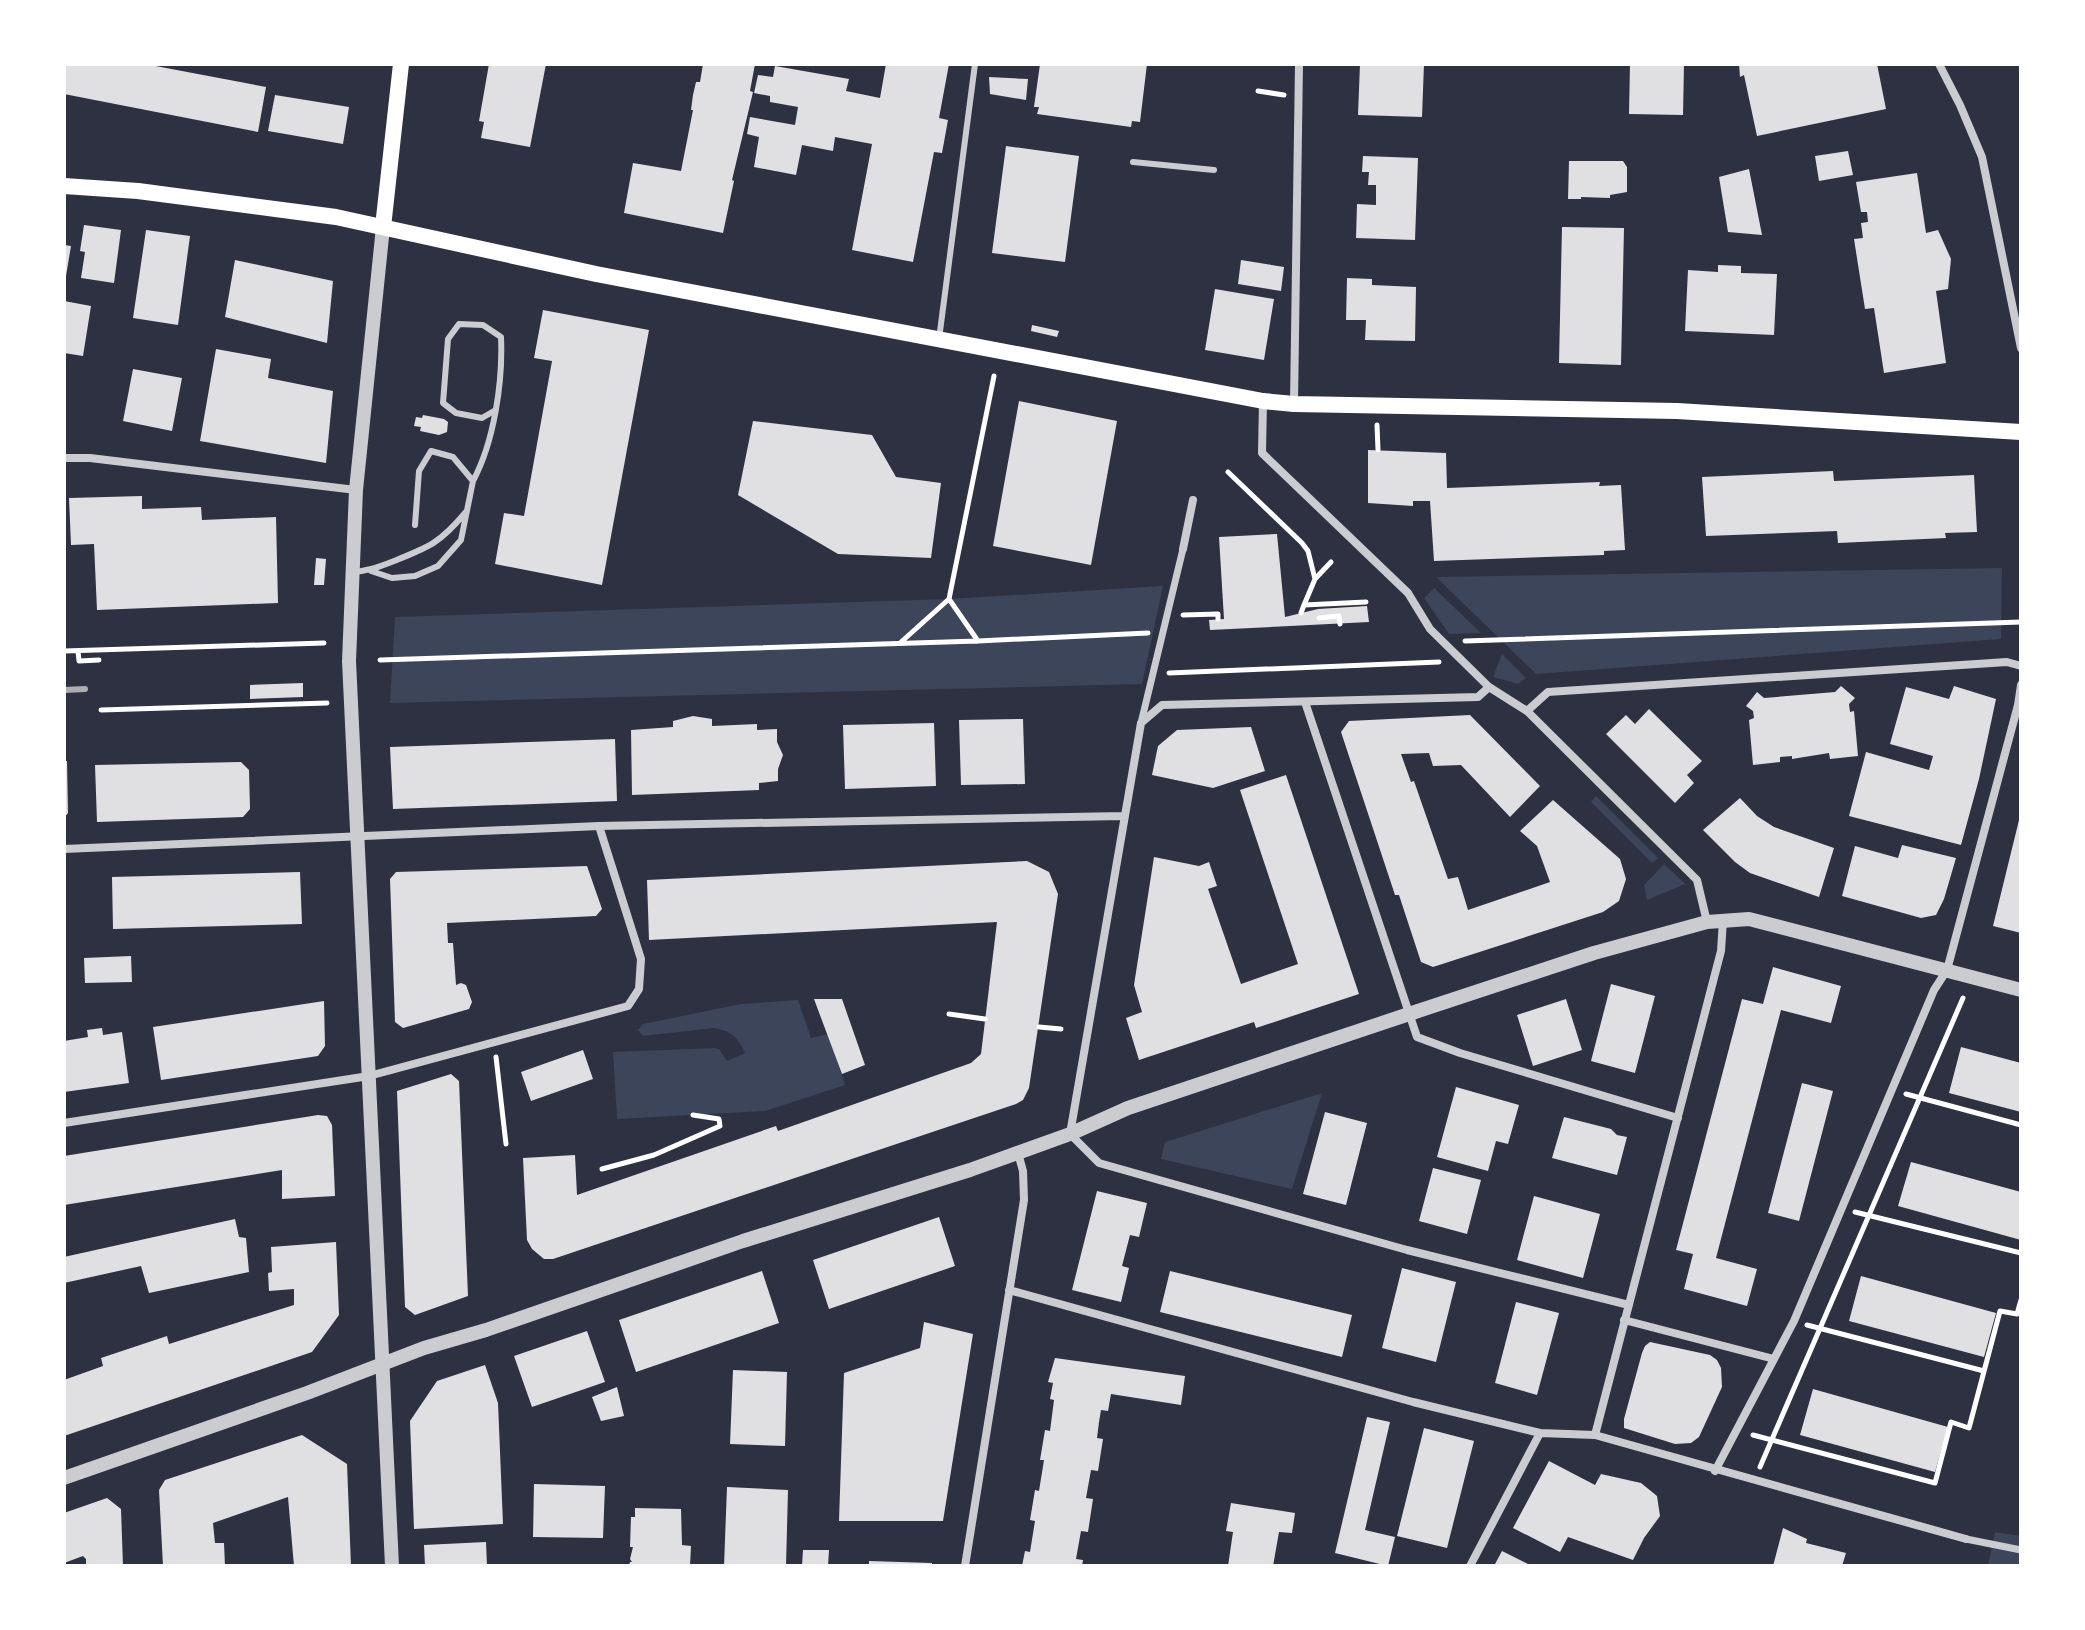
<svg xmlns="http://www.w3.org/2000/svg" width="2085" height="1630" font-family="'PT Serif',serif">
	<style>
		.green { fill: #3c4559 }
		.building { fill: #e0e0e3 }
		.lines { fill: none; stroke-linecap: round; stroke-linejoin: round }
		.path { stroke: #fff; stroke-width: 5 }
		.service { stroke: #caccd0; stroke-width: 6 }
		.pedestrian { stroke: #caccd0; stroke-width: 7 }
		.minor { stroke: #caccd0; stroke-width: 8 }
		.tertiary { stroke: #caccd0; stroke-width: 14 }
		.secondary { stroke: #fff; stroke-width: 16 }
		.rail { stroke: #abadb3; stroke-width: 6 }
	</style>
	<rect width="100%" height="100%" fill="#2d3142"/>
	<path class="green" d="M2002,568L2001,639L1536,674L1436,577Z
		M1163,586L1142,684L390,703L395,617L949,599Z
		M1434,588L1481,633L1449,634L1424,598Z
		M1502,654L1526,678L1518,684L1493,677Z
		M1596,796L1658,858L1652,863L1591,802Z
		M1664,864L1685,884L1647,900L1644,885Z
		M798,1000L811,1038L828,1034L845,1085L765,1111L617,1119L613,1052L714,1048L719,1049L727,1061L745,1053C738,1037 730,1030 713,1028L643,1036L638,1030L643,1024L741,1004Z
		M1322,1093L1292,1189L1161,1159L1165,1142Z
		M1995,1532L2021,1536V1566H1988Z"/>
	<path class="building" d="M64,64H145L266,87L258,132L64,94Z
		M489,64H546L530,147L481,138L484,122L479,121Z
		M703,64H755L750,91L753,92L732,180L734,181L723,233L624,213L633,163L681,171L693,110H691L693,95L696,82H700Z
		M886,64H949L939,118L948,120L942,153L934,152L913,262L852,250L872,144L835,137L833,151L802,145L796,175L754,167L759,137L747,134L750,117L795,125L798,107L770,102V96L754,93L758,75L773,77L775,66L849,79L846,91L880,98Z
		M1040,64H1147L1140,122L1132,121L1131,127L1037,114L1039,107H1034Z
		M1360,64H1424L1422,117L1358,115Z
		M1630,64H1684L1683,115L1629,114Z
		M1739,64H1877L1886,109L1757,136L1744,75L1740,77Z
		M989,77L1028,79L1026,100L990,94Z
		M275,95L349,107L343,144L268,131Z
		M1006,146L1079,156L1065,262L992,253Z
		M1848,151L1853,175L1819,181L1815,156Z
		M1363,156L1418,158L1415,240L1356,238L1357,204L1376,205V185H1368L1369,172H1362Z
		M1569,161H1623L1627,167V192L1610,195V198L1581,197V199H1568Z
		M1749,169L1762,235L1728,232L1719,177Z
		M1917,173L1926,233L1938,230L1951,259L1948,289L1936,291L1946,363L1884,373L1874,308L1865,309L1854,239L1863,238L1861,223L1868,222L1867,212H1861L1856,182Z
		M84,225L121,230L114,283L81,278L85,252L80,251Z
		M1562,227L1624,228L1621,365L1559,363Z
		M146,230L190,236L178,325L133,318Z
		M64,245L71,246L66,276H64Z
		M235,260L333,281L327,343L225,317Z
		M1241,260L1284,267L1281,291L1238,284Z
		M1718,265L1741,266V273L1777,274L1774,335L1685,331L1688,270L1718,272Z
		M1347,278L1372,279V285L1416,287L1415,341L1365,340L1366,320H1346Z
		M1215,289L1274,299L1264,360L1205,350Z
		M64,301L91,306L83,356L64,353Z
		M543,310L649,330L602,585L495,564L504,513L524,516L552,361L534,358Z
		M1032,325L1059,331L1057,337L1031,331Z
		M216,349L271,359L268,378L333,391L326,463L200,441Z
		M133,369L182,378L172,431L123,421Z
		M1019,401L1117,421L1091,565L993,546Z
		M423,415L444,419L448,422L447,432L439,435L420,431L421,427L414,426L416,417L422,418Z
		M753,421L872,435L896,477L941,483L931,558L838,554L738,495Z
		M1368,450L1446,453L1447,488L1600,482L1599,486L1621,485L1625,550L1604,551V555L1434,561L1430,501H1413V506L1368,503Z
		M1833,471L1834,481L1974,475L1977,532L1945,533L1946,538L1838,543L1837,531L1706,536L1702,477Z
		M142,496V509L201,507L202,520L276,517L278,603L97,610L94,544L71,545L69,498Z
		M1277,534L1285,617L1318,609L1367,606L1369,622L1210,630L1209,620L1224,619L1219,537Z
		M316,558L326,559L324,585H314Z
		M303,683V697L250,699V685Z
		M1841,686L1855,698L1849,704L1850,712L1854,711L1858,756L1830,759L1829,753L1792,759V756L1780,757V762L1753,765L1749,720L1754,718L1753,711L1746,706L1757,692L1764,698L1835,692Z
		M1954,686L1996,699L1979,779L1961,845L1849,816L1866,752L1929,770L1933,756L1890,744L1906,687L1949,699Z
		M1649,709L1702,761L1687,775L1694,783L1675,803L1606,734L1626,715L1635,724Z
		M1470,715L1540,786L1510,817L1461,765L1433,766L1429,753L1401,754L1411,782L1414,781L1448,879L1458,877L1468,910L1550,882L1537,846L1520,831L1553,800L1620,859L1626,879L1619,901L1603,912L1433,967L1421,962L1399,895H1395L1341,732L1349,721Z
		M693,716L712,719V726L757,724V730L777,729V742L783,755L778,769V781L759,783V790L632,795L631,730L673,727V721Z
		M1023,719L1025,784L961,785L959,720Z
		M934,723L936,786L845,789L843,725Z
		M1251,727L1265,771L1213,788L1152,775L1158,746L1177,730Z
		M615,739L617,801L393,809L390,747Z
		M64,761H67L68,813L64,818Z
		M241,762L249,770L250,809L243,817L97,822L95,765Z
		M1286,775L1359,994L1256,1028L1254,1022L1139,1060L1126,1018L1142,1012L1134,985L1154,857L1199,866L1209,862L1217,886L1208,889L1241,984L1298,964L1240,790Z
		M1740,798L1757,816L1774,827L1834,848L1819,897L1750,873L1735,862L1703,830Z
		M2020,816H2021V933L1993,926Z
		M1902,845L1956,858L1944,899L1936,915L1921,918L1842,896L1855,846L1898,858Z
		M1027,861L1049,872L1058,894L1029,1088L1023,1100L1016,1104L553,1259H544L532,1249L527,1240L523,1158L575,1155L577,1195L776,1126L778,1131L971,1063L981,1054L997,922L649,940L647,880Z
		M587,866L602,909L596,916L447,923L448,943H453L456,985L461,983L466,985L472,1002L469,1009L403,1028L395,1022L390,879L396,872Z
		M300,872L302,924L113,929L112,877Z
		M131,956L132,982L85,983L84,958Z
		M1773,967L1841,986L1831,1023L1781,1010L1716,1258L1757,1269L1747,1306L1684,1289L1693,1254L1676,1250L1742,999L1763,1004Z
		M1611,984L1655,996L1635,1073L1591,1061Z
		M814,999H842L865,1065L842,1074Z
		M1566,999L1582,1050L1533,1066L1517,1015Z
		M324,1001L325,1046L318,1056L161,1080L153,1027Z
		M102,1028L103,1035L122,1032L129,1083L64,1092V1041L88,1037L87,1030Z
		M1961,1047L2021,1063V1112L1949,1093Z
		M583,1050L593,1079L531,1101L521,1072Z
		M451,1074L459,1081L468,1296L415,1315L405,1307L397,1091Z
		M1802,1083L1833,1091L1799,1221L1768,1213Z
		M1456,1087L1519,1105L1508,1144L1496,1141L1488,1171L1437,1157Z
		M1325,1112L1367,1123L1346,1205L1303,1194Z
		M318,1115L327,1116L332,1125L335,1196L282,1199V1170L64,1205V1156Z
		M1564,1117L1611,1129L1617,1135L1627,1137L1617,1175L1552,1158Z
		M1911,1162L2021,1192V1240L1898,1206Z
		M1433,1168L1481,1180L1467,1234L1419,1221Z
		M1097,1191L1147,1203L1139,1237L1130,1235L1122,1266L1129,1268L1121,1302L1072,1290Z
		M1534,1196L1600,1214L1583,1278L1517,1260Z
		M939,1217L955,1266L829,1309L813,1260Z
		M235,1219L239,1237L246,1238L249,1272L149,1293L141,1266L64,1283V1257Z
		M336,1242L339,1315L312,1352L64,1436V1380L103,1366L101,1358L167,1336L169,1344L294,1305V1289L269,1291L268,1273L272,1272L271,1247Z
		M1402,1268L1456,1282L1436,1362L1382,1348Z
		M762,1271L779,1323L636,1372L619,1320Z
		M1170,1271L1352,1315L1342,1357L1160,1312Z
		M1861,1276L1996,1313L1984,1357L1849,1321Z
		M1516,1302L1559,1313L1537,1395L1495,1383Z
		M924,1322L973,1334L943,1521H839L844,1373L920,1348Z
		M587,1331L605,1382L532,1407L514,1356Z
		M1650,1342L1710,1355L1717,1360L1721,1368L1722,1387L1699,1437L1691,1443L1675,1444L1624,1428V1419L1642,1353L1645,1346Z
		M1055,1358L1185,1376L1181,1405L1111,1394L1108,1411L1101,1410L1099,1422L1097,1438L1103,1439L1098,1471L1091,1470L1086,1498L1093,1499L1088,1532L1081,1531L1076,1559L1083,1560L1082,1566H1022L1025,1551L1030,1552L1035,1521L1030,1520L1035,1490L1039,1491L1044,1460H1040L1045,1430L1050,1431L1054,1400L1050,1399L1053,1383L1048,1382Z
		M485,1365L498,1403L503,1524L414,1529L410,1421L437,1381Z
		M733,1370L787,1372L785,1446L730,1444Z
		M617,1387L624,1416L601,1421L592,1397Z
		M1813,1389L1948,1427L1935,1472L1800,1435Z
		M1367,1417L1390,1422L1365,1530L1395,1537L1388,1566L1335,1553Z
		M1424,1428L1474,1441L1447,1548L1397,1536Z
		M302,1435L347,1464L351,1566H294L288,1497L213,1523L215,1543H224L225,1566H163L159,1490L165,1480Z
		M1549,1461L1595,1485L1601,1474L1641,1483L1657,1496L1660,1516L1644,1538L1633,1560L1568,1537L1560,1552L1513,1528Z
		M534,1484L605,1486L603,1538L533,1537Z
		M727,1487L788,1490L786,1566H724Z
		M107,1498L121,1509L123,1566H86V1559L83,1556L64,1563V1513Z
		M1231,1503L1295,1513L1292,1533L1279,1532L1273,1566H1228L1233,1532L1226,1531Z
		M635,1508L681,1509L682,1545L691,1546L690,1566H629L630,1562H632L630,1559L633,1547H630L631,1517H635Z
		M1783,1528L1807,1539L1806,1543L1846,1553L1842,1566H1773Z
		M486,1542L487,1566H425L424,1545Z
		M803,1550H829L828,1566H802Z
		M1502,1551L1532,1566H1494Z
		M869,1561L932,1563V1566H869Z"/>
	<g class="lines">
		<path class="path" d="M1258,91L1284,95
			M1377,425L1378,450
			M1228,472L1302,543L1308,551L1315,579L1331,562
			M1315,579L1304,605L1366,602
			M949,599L978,641
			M1301,613L1304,605
			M1183,615L1218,614V619
			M1319,618L1339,616L1340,624
			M1465,641L2021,622
			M900,643L949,599L994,376
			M64,651L324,643
			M78,651L79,661L99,660
			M380,660L978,641L1148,633
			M1169,673L1439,662
			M101,710L327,703
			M949,1014L985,1019
			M1039,1027L1061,1029
			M496,1057L506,1144
			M1906,1094L2021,1125
			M602,1169L654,1155L720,1126L719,1119L693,1115
			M1855,1212L2021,1253
			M1807,1325L1984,1371
			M1753,1435L1935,1483L1951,1422L1969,1428L2000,1311L2017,1314L2021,1300
			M1760,1467L1963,998"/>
		<path class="service" d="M1133,162L1214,170
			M939,339L975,64
			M473,481C494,442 503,382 501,337L483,325L459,324L448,339L443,403L456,413L482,418L494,411
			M371,571L392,578L415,576L438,566L461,540L473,481L453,457L431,451L419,471L415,525
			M352,572C368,571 379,567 394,561C429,547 440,543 465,513"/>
		<path class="pedestrian" d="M1141,723L1183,549
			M1966,1539L2021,1550"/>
		<path class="minor" d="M1939,64L1960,105L1982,157L2021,348
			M1263,401L1262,453L1408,593L1430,629L1489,687L1527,711L1697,880L1707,922
			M1294,403L1299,64
			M64,458H90L356,490
			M1183,549L1193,500
			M1489,687L1478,697L1162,705L1141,723L1070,1134L1099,1163L1407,1250L1629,1305
			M1305,702L1417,1037L1460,1053L1678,1118
			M1527,711L1548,692L2007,662L2021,666
			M64,849L599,826L1123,816
			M64,1123L369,1076L628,1006L639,989L641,959L599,826
			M1009,1290L1413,1402L1540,1433L1595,1435L1966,1539
			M1624,1320L1774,1359
			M1595,1435L1721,951L1723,920
			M1715,1471L1794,1321L1934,990L1947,970L2018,705L2021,685
			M965,1566L1024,1200L1023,1171L1018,1153
			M1470,1566L1540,1433"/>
		<path class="tertiary" d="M383,227L356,490L349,661L392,1566
			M64,1478L307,1393L424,1348L486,1330L743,1241L970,1170L1070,1134L1128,1108L1409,1014L1594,953L1707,922L1749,919L2021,990"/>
		<path class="secondary" d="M64,186L138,191L336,217L596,274L1263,401L1294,404L1677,411L2021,432
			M383,227L401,64"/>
		<path class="rail" d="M64,690L85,689"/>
	</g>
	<rect width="2085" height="1630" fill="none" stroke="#ffffff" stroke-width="132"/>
</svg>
